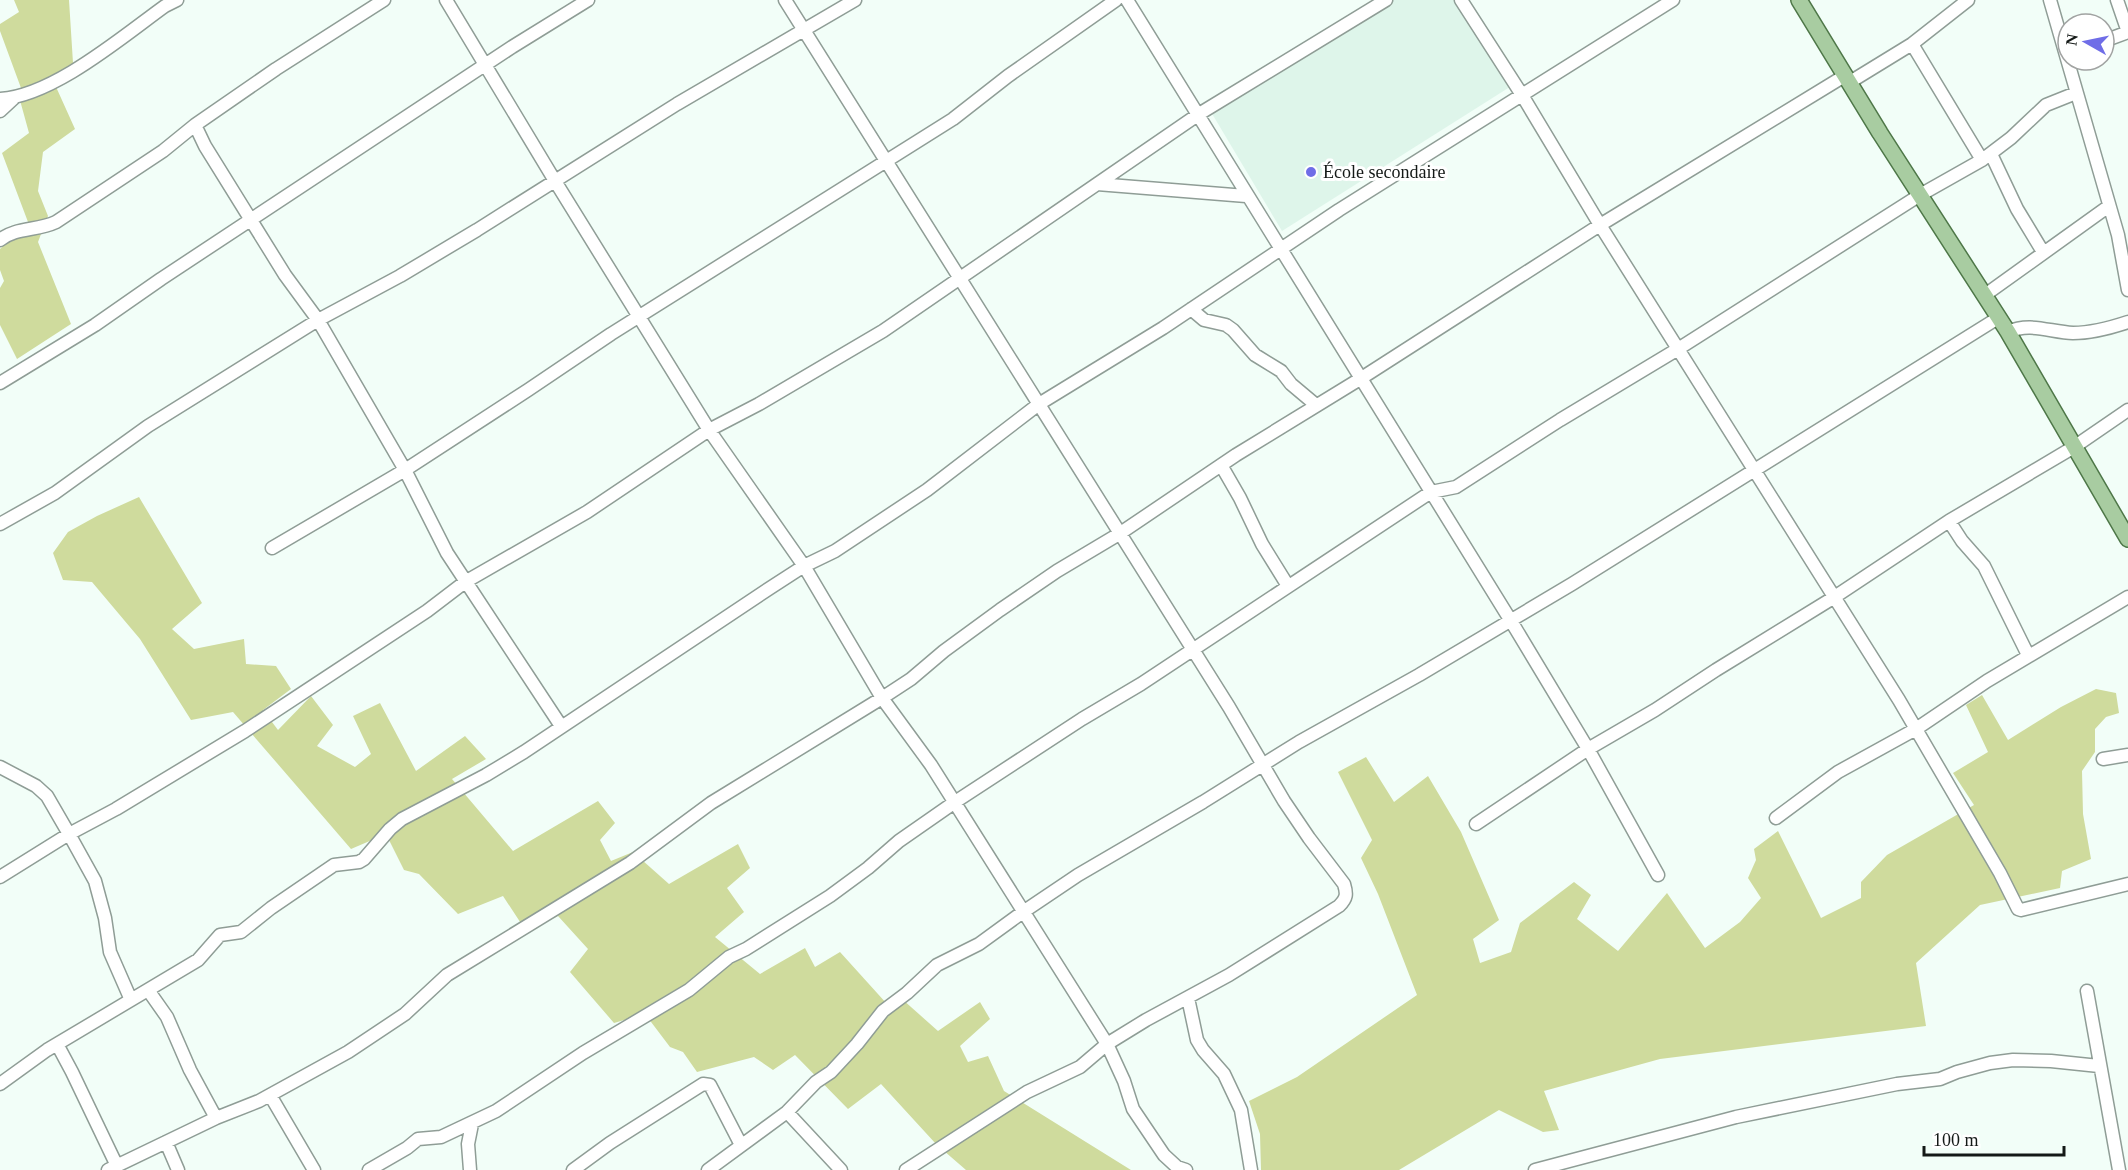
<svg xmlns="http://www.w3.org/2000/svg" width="2128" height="1170" font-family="Georgia,serif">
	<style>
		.built { fill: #def5ea }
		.green { fill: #cfdb9d }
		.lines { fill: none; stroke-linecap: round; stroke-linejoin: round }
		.minor-casing { stroke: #8f9d96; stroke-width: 15 }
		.major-casing { stroke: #4e7748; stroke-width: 18 }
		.minor { stroke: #fff; stroke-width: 12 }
		.major { stroke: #a8cca1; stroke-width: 15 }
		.poi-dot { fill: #6f6de7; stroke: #fff; stroke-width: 2 }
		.labels { text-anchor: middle; stroke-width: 6; stroke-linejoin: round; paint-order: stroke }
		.poi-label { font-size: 18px; fill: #141917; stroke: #fff; text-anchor: start }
	</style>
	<rect width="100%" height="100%" fill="#f2fef8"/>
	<path class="built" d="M1391,0H1460L1513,85L1282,231L1211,112Z"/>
	<path class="green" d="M14,0H69L73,63L52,78L75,129L43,152L38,191L48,216L38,242L71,324L17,359L0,325V288L4,281L0,270V249L28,222L2,153L29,133L18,93L21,88L0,31V24L19,12Z
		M139,497L202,603L172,629L194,649L244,639L246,664L276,666L291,689L263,710L278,730L311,696L333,725L317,746L355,767L371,754L353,716L380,703L416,771L465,736L486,759L452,779L513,851L598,801L615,823L600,840L611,861L633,852L669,884L738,844L750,868L727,888L744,912L715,937L760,974L805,948L815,967L840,952L887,1004L902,999L938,1031L980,1002L990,1019L960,1046L968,1062L988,1056L1004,1091L1131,1170H966L936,1144L881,1084L848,1109L795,1055L773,1070L754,1057L697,1072L683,1052L670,1047L645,1014L614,1023L570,972L588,949L558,916L526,931L503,896L458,914L419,874L404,870L386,834L351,849L233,712L191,720L140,639L92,582L63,580L53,553L68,532L97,516Z
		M2096,689L2116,693L2119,713L2106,717L2095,729V752L2082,771L2083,814L2091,859L2062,871L2060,888L1980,905L1916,963L1926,1026L1660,1059L1544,1091L1559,1130L1543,1132L1499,1110L1399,1170H1261L1260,1134L1249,1101L1297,1077L1417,995L1378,894L1361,858L1372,840L1338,772L1366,757L1394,802L1428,776L1461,832L1499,920L1473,939L1480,963L1511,952L1520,923L1574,882L1591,895L1577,919L1618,951L1667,893L1705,948L1740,922L1761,898L1748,878L1756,860L1754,849L1778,831L1821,918L1861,898V882L1887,855L1974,805L1953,773L1988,752L1966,705L1982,695L2008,740L2061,707Z"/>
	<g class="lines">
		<defs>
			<path id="minor" d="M446,0L555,181L709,430L804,566L882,698L931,765L1107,1044L1124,1081L1133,1109L1164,1155L1177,1167L1186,1170
				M785,0L1229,707L1284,801L1309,838L1344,884C1347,894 1347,898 1339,906L1229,975L1146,1020L1107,1044L1080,1067L1027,1092L906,1170
				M1127,0L1511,621L1588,749L1658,875
				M1461,0L1522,95L1600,225L1899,700L2000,873L2018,909L2021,910L2128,884
				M2050,0L2118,235L2128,290
				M2117,0L2128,32
				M2104,41L2128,32
				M1912,44L1982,160
				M1850,82L1912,44L1968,0
				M0,99C53,96 122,37 165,6L177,0
				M0,111L14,98
				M195,125L205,146L285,275L318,320L405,470L447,553L561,726
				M1991,154L2017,209L2043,252
				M1097,184L1246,196
				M0,240C16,227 37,231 56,222L163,151L195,125L276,69L384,0
				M1985,295L2109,206
				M1191,309L1204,320L1226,325L1233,330L1255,355L1281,371L1291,384L1316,405
				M2008,332C2030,322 2050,332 2073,333C2092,333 2110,328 2128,322
				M0,383L95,325L161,279L512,47L588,0
				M1221,465L1240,498L1262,544L1288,586
				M1949,521L1962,541L1984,566L2028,655
				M0,524L55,493L148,426L318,320L400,276L477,230L677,104L855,0
				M272,548L405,470L528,390L611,334L953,119L1008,76L1116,0
				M2103,759L2128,755
				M0,767L36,786L47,796L69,834L95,881L105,918L110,952L131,1000
				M1776,818L1838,772L1916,729L1987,681L2128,597
				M1476,824L1588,749L1655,710L1716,670L1833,598L1949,521L2074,447L2128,410
				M0,877L69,834L116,809L245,731L427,611L465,582L587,512L709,430L759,404L883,331L1199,114L1386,0
				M148,990L167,1017L190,1070L216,1118
				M2087,991L2119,1170
				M1188,998L1197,1040L1203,1050L1224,1074L1241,1110L1251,1170
				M57,1044L72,1072L117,1166
				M0,1084L47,1050L198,960L220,935L241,932L271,908L334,865L359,862L364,859L390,829L402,819L486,775L524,752L770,588L804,566L835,551L927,490L1039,404L1163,328L1339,210L1673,0
				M270,1095L314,1170
				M787,1112L841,1170
				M166,1142L178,1170
				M108,1170L216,1118L259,1101L348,1052L405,1014L447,975L630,863L711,803L882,698L911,679L944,651L1000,610L1057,571L1119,534L1236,455L1360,379L1600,225L1846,75
				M369,1170L407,1148L418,1139L441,1137L496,1111L583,1053L689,990L729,957L746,949L830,896L868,868L899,841L955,802L1082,719L1141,684L1431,492L1456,487L1560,420L1678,349L1920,195L1982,160L2011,138L2046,105L2076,93
				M470,1170L468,1144L472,1124
				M573,1170L610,1143L703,1084L710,1085L741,1145
				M708,1170L787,1112L816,1082L831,1072L857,1044L883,1011L907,993L937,965L979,944L1023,912L1078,875L1203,802L1299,742L1419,675L1572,584L1998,318
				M1535,1170L1736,1117L1897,1084L1940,1079L1957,1072L1990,1063L2013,1060L2051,1061L2099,1066"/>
			<path id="major" d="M1799,0L1880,133L2008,332L2128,539"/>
		</defs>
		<use href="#minor" class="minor-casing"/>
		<use href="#major" class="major-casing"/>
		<use href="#minor" class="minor"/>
		<use href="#major" class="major"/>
	</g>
	<circle class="poi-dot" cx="1311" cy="172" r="6"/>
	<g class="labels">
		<g class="poi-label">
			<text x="1323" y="178">École secondaire</text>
		</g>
	</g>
	<g transform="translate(2086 42) rotate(279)"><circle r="28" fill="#ffffff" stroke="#a1a3a2" stroke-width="1.5"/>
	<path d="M0-4.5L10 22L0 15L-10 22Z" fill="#6f6de7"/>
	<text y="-9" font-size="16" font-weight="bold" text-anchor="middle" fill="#141917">N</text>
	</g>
	<path d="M1924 1146v9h140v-9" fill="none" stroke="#141917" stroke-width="3"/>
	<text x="1933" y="1146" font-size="18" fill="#141917" stroke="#ffffff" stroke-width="4.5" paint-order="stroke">100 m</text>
</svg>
